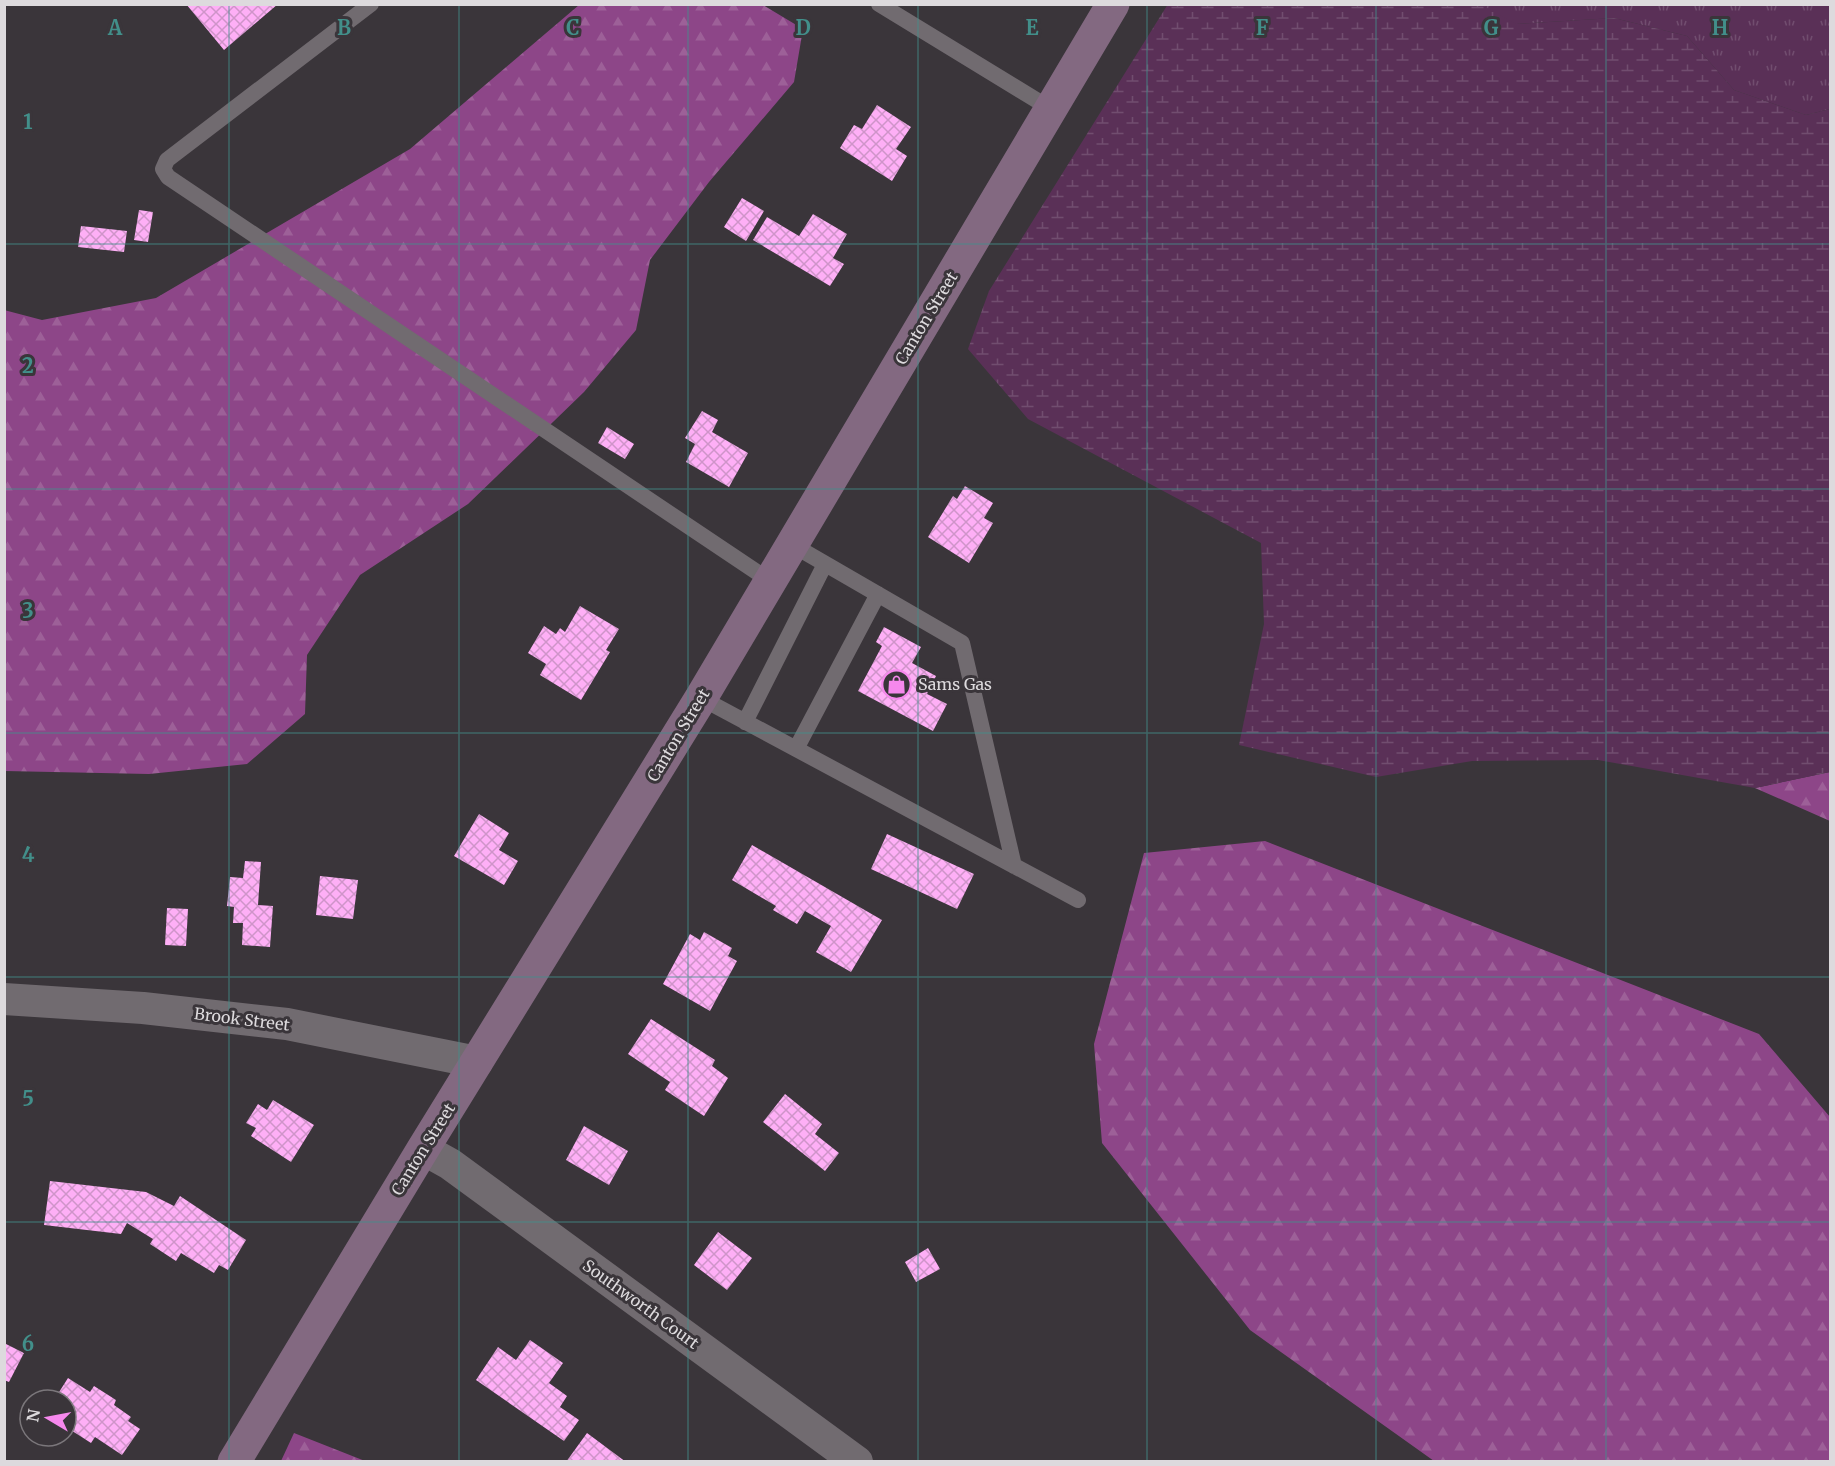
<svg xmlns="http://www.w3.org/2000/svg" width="1835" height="1466" font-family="Merriweather,serif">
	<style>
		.grass { fill: url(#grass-tufts) }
		.forest { fill: url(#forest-firs) }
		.wetland { fill: url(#wetland-marsh) }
		.building { fill: url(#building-cross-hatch) }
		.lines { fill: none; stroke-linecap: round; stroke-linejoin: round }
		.lane { stroke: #716b70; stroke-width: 16 }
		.street { stroke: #716b70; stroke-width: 32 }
		.secondary { stroke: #836981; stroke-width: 33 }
		.grid { fill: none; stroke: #428f8a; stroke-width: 1.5; stroke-opacity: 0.55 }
		.labels { text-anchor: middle; stroke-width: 6; stroke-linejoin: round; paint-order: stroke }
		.street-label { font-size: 16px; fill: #dddadd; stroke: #3a353a }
		.poi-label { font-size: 16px; fill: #dddadd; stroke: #3a353a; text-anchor: start }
		.grid-label { font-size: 20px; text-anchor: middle; font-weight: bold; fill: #428f8a; stroke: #3a353a; stroke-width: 6; stroke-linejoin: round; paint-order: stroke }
	</style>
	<defs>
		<pattern id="grass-tufts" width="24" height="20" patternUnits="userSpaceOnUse" patternTransform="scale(1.5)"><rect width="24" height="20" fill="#5a3057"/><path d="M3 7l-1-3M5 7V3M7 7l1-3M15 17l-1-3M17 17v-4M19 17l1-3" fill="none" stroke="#714d6f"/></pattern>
		<pattern id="forest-firs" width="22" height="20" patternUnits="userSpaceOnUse" patternTransform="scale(1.5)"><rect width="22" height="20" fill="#8d4688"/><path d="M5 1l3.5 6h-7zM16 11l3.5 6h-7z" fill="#9d6098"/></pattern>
		<pattern id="wetland-marsh" width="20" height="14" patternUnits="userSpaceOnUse" patternTransform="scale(1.5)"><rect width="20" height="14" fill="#5a3057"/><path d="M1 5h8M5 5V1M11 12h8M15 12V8" fill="none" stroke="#714d6f"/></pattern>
		<pattern id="building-cross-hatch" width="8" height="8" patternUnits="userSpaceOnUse" patternTransform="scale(1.5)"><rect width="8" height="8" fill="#feaff6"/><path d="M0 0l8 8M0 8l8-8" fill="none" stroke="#cf94c9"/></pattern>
	</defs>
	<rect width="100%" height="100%" fill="#3a353a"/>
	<path class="grass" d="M1480,5H1830V109L1806,115L1734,90L1687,36L1614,18L1516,24Z"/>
	<path class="forest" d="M579,5H763L803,29L794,82L709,182L650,260L636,330L584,392L468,504L360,575L307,655L305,714L247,764L149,774L5,771L4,310L42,320L156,298L410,149Z
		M1830,772V821L1755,788Z
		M1265,841L1759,1034L1830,1117V1461H1434L1250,1330L1102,1143L1094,1044L1144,853Z
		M294,1433L365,1461H281Z"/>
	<path class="wetland" d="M1168,4H1480L1517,24L1614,18L1687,36L1734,90L1806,115L1830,109V772L1755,788L1598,760L1472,761L1376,777L1239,745L1264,624L1261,543L1028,419L968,349L989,291Z"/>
	<path class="building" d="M186,4H278L224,50Z
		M877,105L911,127L896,149L907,156L892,181L840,148L854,125L862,129Z
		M742,198L764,211L746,241L724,227Z
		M139,210L153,212L148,242L134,240Z
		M813,214L847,234L833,258L844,264L830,286L753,240L767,217L799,236Z
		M81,226L127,231L124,252L78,247Z
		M702,411L718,420L712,432L748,453L729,487L686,462L695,444L685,438Z
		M607,427L634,444L625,459L598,443Z
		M965,486L993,503L984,518L993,523L969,563L928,537L953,496L957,499Z
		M580,606L619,629L606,650L610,652L581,700L540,675L546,664L528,653L544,626L556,634L560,628L565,632Z
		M884,627L921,647L912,663L936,676L927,694L947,704L933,731L858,691L882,646L876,642Z
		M479,814L509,833L499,850L518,861L504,885L454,856Z
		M887,834L974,874L957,909L871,869Z
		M752,845L882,920L851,972L816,952L831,926L805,911L797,924L773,910L776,906L732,880Z
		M245,861L261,862L258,905L273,906L270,947L242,945L243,923H233L234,907L227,906L230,877L243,878Z
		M320,876L358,880L353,919L316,915Z
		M167,908L188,909L186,946L165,945Z
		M704,932L732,948L728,956L737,961L710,1011L663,984L690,934L700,940Z
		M651,1019L715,1060L712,1066L728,1078L704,1116L665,1090L670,1082L628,1054Z
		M785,1094L822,1124L815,1134L839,1153L825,1171L763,1122Z
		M273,1100L314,1125L291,1162L251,1136L256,1128L246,1123L258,1104L267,1110Z
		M584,1126L628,1151L609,1185L566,1160Z
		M50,1181L146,1192L174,1206L180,1196L246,1240L228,1270L219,1265L214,1273L181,1253L176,1261L150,1244L153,1239L127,1223L121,1234L44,1225Z
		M718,1232L752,1258L727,1290L694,1265Z
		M928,1248L940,1269L916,1282L905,1262Z
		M530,1340L563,1363L549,1383L567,1396L560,1407L579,1420L564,1441L476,1380L498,1347L516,1360Z
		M4,1343L24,1353L9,1382L4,1380Z
		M68,1378L90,1392L94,1386L116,1400L114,1405L131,1417L128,1421L140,1429L122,1455L95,1437L91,1443L66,1427L71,1419L66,1415V1400H54Z
		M587,1433L626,1462H566Z"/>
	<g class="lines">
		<path class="lane" d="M371,4L167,160L163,169L168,177L770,581
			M879,4L1051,109
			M791,544L962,643L1014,866
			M701,698L1078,900
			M745,722L825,564
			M796,749L878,594"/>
		<path class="street" d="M4,999L143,1008L287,1024L477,1062
			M423,1149L450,1164L857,1462"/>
		<path class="secondary" d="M234,1462L423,1149L701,698L1113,4"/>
	</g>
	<path class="grid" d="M229,4V1462M459,4V1462M688,4V1462M918,4V1462M1147,4V1462M1376,4V1462M1606,4V1462M4,244H1830M4,489H1830M4,733H1830M4,977H1830M4,1222H1830"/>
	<defs>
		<symbol id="shop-ring" viewBox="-11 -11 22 22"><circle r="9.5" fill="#3a353a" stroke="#f688ed" stroke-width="1.5"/><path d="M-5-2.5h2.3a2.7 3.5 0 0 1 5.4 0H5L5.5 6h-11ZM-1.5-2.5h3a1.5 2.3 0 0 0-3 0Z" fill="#f688ed"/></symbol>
	</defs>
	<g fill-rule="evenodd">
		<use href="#shop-ring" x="880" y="668" width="33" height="33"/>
	</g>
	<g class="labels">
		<g class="street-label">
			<text transform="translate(926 318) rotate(-59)" y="6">Canton Street</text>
			<text transform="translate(678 735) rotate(-59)" y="6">Canton Street</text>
			<text transform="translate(242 1019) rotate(7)" y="6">Brook Street</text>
			<text transform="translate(423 1149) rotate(-58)" y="6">Canton Street</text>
			<text transform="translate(641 1304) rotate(36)" y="6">Southworth Court</text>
		</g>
		<g class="poi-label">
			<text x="918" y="690">Sams Gas</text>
		</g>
	</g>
	<g class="grid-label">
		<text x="115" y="35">A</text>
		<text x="344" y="35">B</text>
		<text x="573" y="35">C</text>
		<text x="803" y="35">D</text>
		<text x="1032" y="35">E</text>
		<text x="1262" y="35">F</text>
		<text x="1491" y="35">G</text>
		<text x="1720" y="35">H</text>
		<text x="28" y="129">1</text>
		<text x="28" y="373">2</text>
		<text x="28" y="618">3</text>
		<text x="28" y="862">4</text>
		<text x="28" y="1106">5</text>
		<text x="28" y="1351">6</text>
	</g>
	<rect width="1835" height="1466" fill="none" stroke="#dddadd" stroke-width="12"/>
	<g transform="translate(48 1418) rotate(280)"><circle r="28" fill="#3a353a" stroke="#7b777b" stroke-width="1.5"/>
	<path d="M0-4.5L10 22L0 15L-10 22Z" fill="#f688ed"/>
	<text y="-9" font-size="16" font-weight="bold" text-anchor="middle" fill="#dddadd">N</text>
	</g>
</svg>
